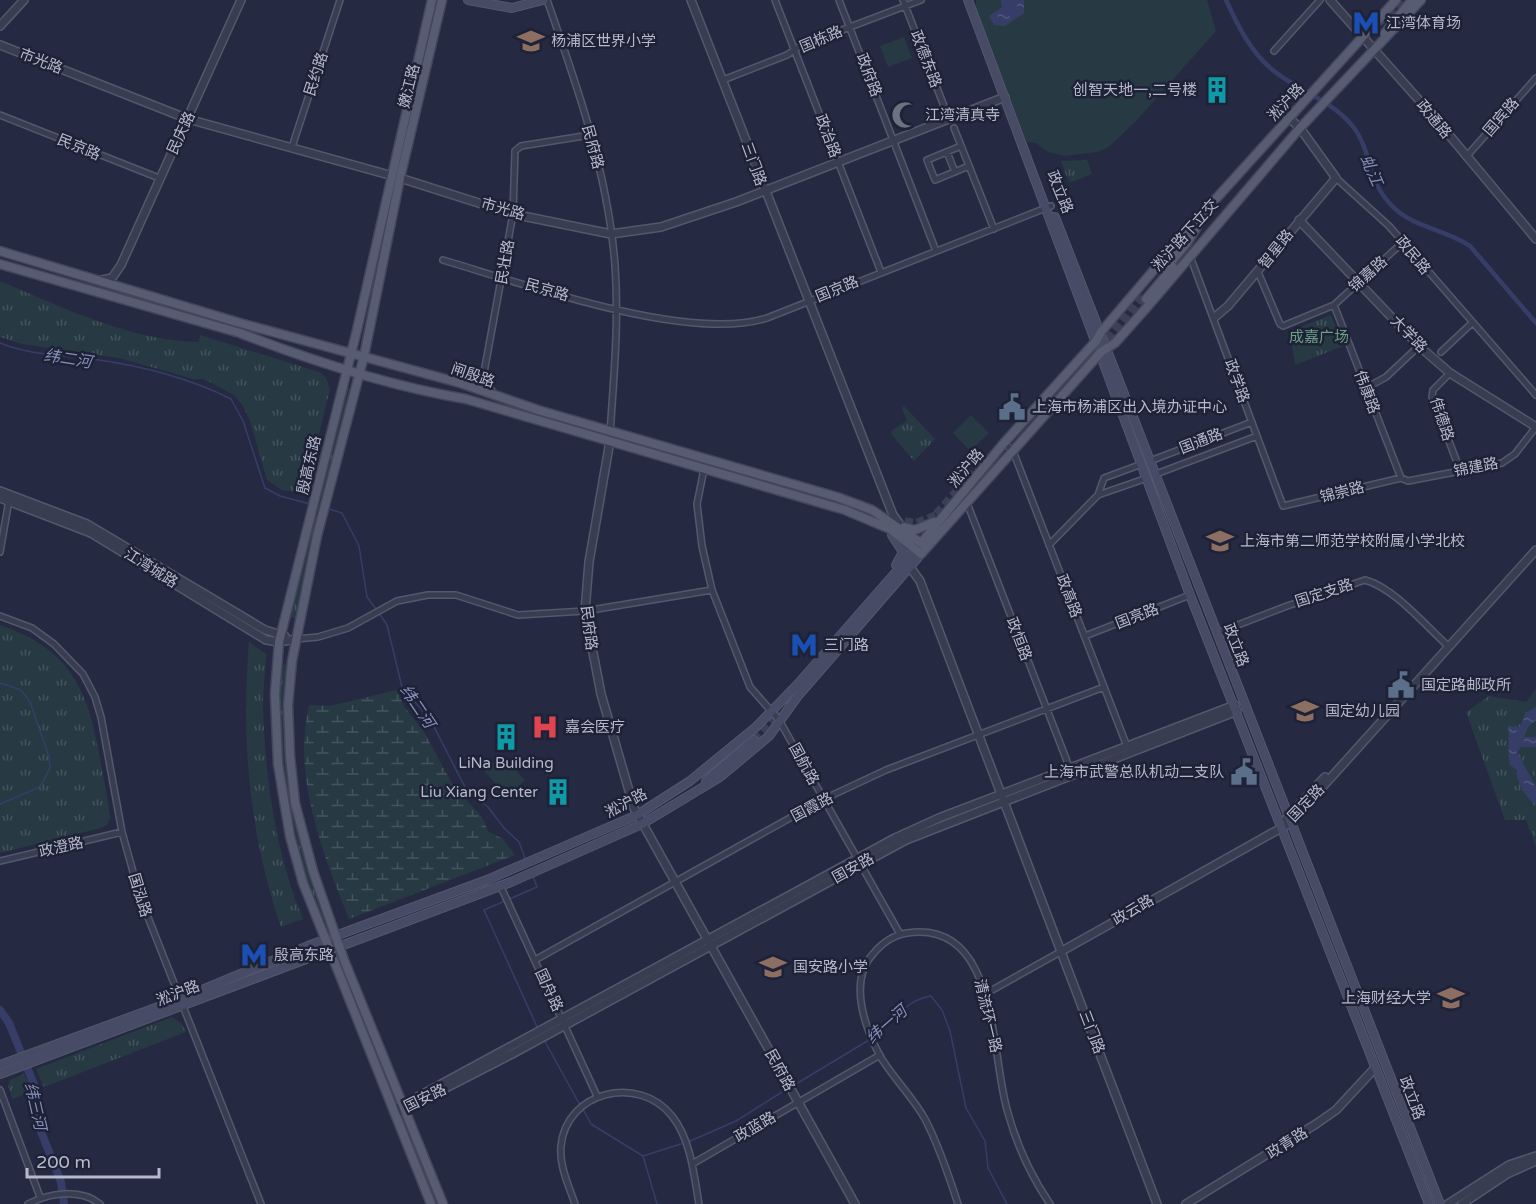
<svg xmlns="http://www.w3.org/2000/svg" width="1536" height="1204" font-family="'Varela Round','Noto Sans SC',sans-serif">
	<style>
		.grass { fill: url(#grass-tufts) }
		.wetland { fill: url(#wetland-marsh) }
		.garden { fill: #273943 }
		.water { fill: url(#water-ripples) }
		.lines { fill: none; stroke-linecap: round; stroke-linejoin: round }
		.stream { stroke: #363e68; stroke-width: 1.5 }
		.canal { stroke: #363e68; stroke-width: 4.5 }
		.river { stroke: #363e68; stroke-width: 8 }
		.secondary-tunnel { stroke: #3b3f57; stroke-width: 8; stroke-dasharray: 8 4; stroke-linecap: butt }
		.primary-tunnel { stroke: #3b3f57; stroke-width: 8; stroke-dasharray: 8 4; stroke-linecap: butt }
		.minor-casing { stroke: #54586c; stroke-width: 8 }
		.tertiary-casing { stroke: #54586c; stroke-width: 10 }
		.secondary-casing { stroke: #54586c; stroke-width: 10 }
		.primary-casing { stroke: #43465b; stroke-width: 11 }
		.minor { stroke: #393d52; stroke-width: 5 }
		.tertiary { stroke: #393d52; stroke-width: 7 }
		.secondary { stroke: #474b65; stroke-width: 8 }
		.primary { stroke: #575c72; stroke-width: 8 }
		.labels { text-anchor: middle; stroke-width: 5; stroke-linejoin: round; paint-order: stroke }
		.poi-label { font-size: 15px; fill: #b6b9cc; stroke: #1e2237; text-anchor: start }
		.street-label { font-size: 15px; fill: #b6b9cc; stroke: #1e2237 }
		.park-label { font-size: 15px; fill: #6c9e84; stroke: #1e2237 }
		.water-label { font-size: 16px; font-style: italic; fill: #848db8; stroke: #1e2237 }
	</style>
	<defs>
		<pattern id="grass-tufts" width="24" height="20" patternUnits="userSpaceOnUse" patternTransform="scale(1.5)"><rect width="24" height="20" fill="#273943"/><path d="M3 7l-1-3M5 7V3M7 7l1-3M15 17l-1-3M17 17v-4M19 17l1-3" fill="none" stroke="#44545d"/></pattern>
		<pattern id="wetland-marsh" width="20" height="14" patternUnits="userSpaceOnUse" patternTransform="scale(1.5)"><rect width="20" height="14" fill="#273943"/><path d="M1 5h8M5 5V1M11 12h8M15 12V8" fill="none" stroke="#44545d"/></pattern>
		<pattern id="water-ripples" width="26" height="14" patternUnits="userSpaceOnUse" patternTransform="scale(1.5)"><rect width="26" height="14" fill="#363e68"/><path d="M2 4q2-2 4 0t4 0M15 11q2-2 4 0t4 0" fill="none" stroke="#51587c"/></pattern>
	</defs>
	<rect width="100%" height="100%" fill="#252a42"/>
	<path class="grass" d="M1087,160L1092,174L1069,183L1061,161Z
		M0,281C62,307 131,341 199,342L200,335L319,372L326,378L330,389L304,494L282,490L267,480L250,421L243,406L234,395L204,379H194L119,358L22,344L0,337Z
		M1331,315L1343,346L1295,365L1291,338L1295,329Z
		M345,387L352,389L323,496H320Z
		M904,406L935,439L914,461L891,434L892,430L907,421L902,408Z
		M315,516H317L297,619L290,617Z
		M0,625C70,649 88,689 100,758C103,777 108,797 110,817L107,825L101,828L0,853Z
		M249,642L266,654C266,670 263,687 263,705C265,777 275,852 303,919L281,927C249,833 241,740 249,642Z
		M281,664L287,665C280,752 293,837 326,919L322,920C290,837 276,753 281,664Z
		M1536,689V847L1526,820H1505L1466,712L1489,696L1526,702Z
		M172,1017L181,1023L186,1032L44,1087L36,1069Z
		M24,1074L33,1091L13,1099L8,1087L10,1080Z"/>
	<path class="wetland" d="M396,690L406,709L423,730L453,785L482,817L488,831L503,839L515,855L349,919C323,853 292,778 309,705L330,706Z"/>
	<path class="garden" d="M976,0H1207L1216,31L1136,121L1110,146L1098,152L1064,156L1048,152L1036,143L1027,142L976,11Z
		M904,37L912,58L888,67L880,46Z
		M971,415L989,433L970,451L953,433Z
		M502,755L525,780L508,797L484,771Z"/>
	<path class="water" d="M1001,0H1024V13L1005,26L994,25L989,16L1002,7Z
		M1536,707V720L1528,727L1524,737H1536V747H1521L1517,752L1536,787V804C1527,800 1515,780 1517,770L1510,765C1507,752 1510,740 1508,726L1520,727L1525,713Z"/>
	<g class="lines">
		<path class="stream" d="M0,343C31,356 66,355 99,360C142,366 192,379 231,399L243,421L265,488L280,496L310,504
			M329,509L342,513L359,546L367,597L376,609
			M379,613L387,625L402,687L430,719L467,791L488,807L504,828L519,842L526,861
			M0,683L21,690L30,702L49,757L50,768L40,787L0,804
			M533,876L537,887L484,910L538,1029
			M873,1037C896,1022 902,1001 931,996L942,1010L950,1031L966,1108L985,1141L988,1168L1007,1204
			M543,1038L580,1105
			M791,1087L869,1040
			M583,1109L591,1124L643,1156L657,1204
			M688,1142L736,1121L787,1089
			M643,1156L684,1143"/>
		<path class="canal" d="M1226,0C1238,26 1251,53 1274,71C1300,92 1341,104 1358,134C1373,160 1368,182 1393,207C1414,228 1446,229 1470,246L1536,323"/>
		<path class="river" d="M0,1010L9,1023L35,1087L36,1119L61,1182L64,1204"/>
		<path class="secondary-tunnel" d="M915,543L935,515L988,456
			M754,740L781,714"/>
		<path class="primary-tunnel" d="M1379,23L1402,0
			M1103,336L1142,295
			M1100,349L1146,299
			M893,520L916,523L947,511"/>
		<defs>
			<path id="minor" d="M547,0C577,85 608,174 615,265C619,321 614,376 610,433
				M775,0L881,272
				M839,0L936,251
				M903,0L949,119
				M1274,51L1320,0
				M723,80L787,55L800,46L921,0
				M0,115L159,178
				M954,128L994,229
				M961,146L927,160L935,180L969,166
				M292,147L340,0
				M947,152L955,172
				M1466,157L1536,78
				M1336,178L1389,226L1536,395
				M1190,256L1283,506L1401,478
				M443,260C524,284 688,343 767,318L1051,206
				M1258,272L1280,324L1283,326L1334,305L1402,243
				M1334,305L1401,478
				M1441,352L1472,323
				M1450,373L1433,390L1432,397L1460,470
				M1366,388L1386,377L1419,346
				M493,392L483,378L513,214L515,151L521,146L590,135
				M1004,443L1013,451L1128,749
				M1150,461L1252,422
				M704,469L697,504L702,546L712,590L750,687L779,720L900,934
				M1156,474L1257,436
				M1401,478L1408,481L1502,463L1515,454L1536,427
				M1098,495L1147,478
				M967,503L1072,774
				M1049,545L1098,495L1104,478L1142,464
				M0,552L9,500
				M0,616L32,628L54,644L83,674L95,697L101,717L122,832L140,897L261,1204
				M1217,633L1287,606L1365,580C1393,587 1426,626 1448,646
				M1085,636L1190,595
				M296,639L318,637L348,628L397,601L428,595H456L518,615L585,611L712,590
				M0,861L122,832
				M500,885L597,1096
				M535,960L824,799L886,770L1104,687
				M985,994L1062,951
				M0,1090L40,1197
				M692,1164L880,1055
				M28,1204C49,1193 80,1188 100,1204
				M575,1204C569,1186 559,1166 561,1146C566,1091 639,1074 672,1116C691,1140 694,1175 699,1204
				M958,1204C949,1176 939,1146 925,1119C913,1097 893,1078 880,1056C865,1028 848,981 873,954C882,943 894,935 907,933C1000,919 990,1056 1008,1113C1017,1146 1031,1176 1050,1204"/>
			<path id="tertiary" d="M691,0L893,515L901,526
				M1330,0L1434,117L1536,239
				M0,26L24,0
				M0,45L188,119L400,178L513,214L611,234L661,227L736,202L1005,97
				M1299,220L1419,346L1450,373L1536,427
				M102,280L112,278L121,265L241,0
				M1215,317L1228,306L1336,178L1300,128L1289,118
				M610,441L589,562L585,611L601,694L634,808L855,1204
				M0,491L87,524L265,630L285,636
				M0,498L91,533L266,640L279,642L296,639
				M907,563L920,581L1157,1204
				M1286,819L1325,777
				M1062,951L1290,823L1536,550
				M399,1107L895,838L939,818L1235,705
				M401,1111L512,1054L906,840L1237,711
				M1186,1204L1316,1124L1336,1110L1375,1068
				M1448,1204L1509,1165L1536,1156
				M1462,1204L1507,1174L1536,1161"/>
			<path id="secondary" d="M468,0L512,8L543,0
				M968,0L1190,595L1429,1204
				M1055,217L1440,1204
				M892,535L903,552L896,565
				M706,781L754,740
				M0,1065L180,999L308,946L487,880L637,815L690,781L756,727L798,684L918,547
				M0,1074L511,882L642,824L720,777L769,736L797,697L921,554"/>
			<path id="primary" d="M442,0L400,178L364,356L317,536L292,661L288,705L290,756L295,803L313,871L344,960L443,1204
				M1384,34L1412,0
				M0,251L240,323L460,383L538,410L837,497L872,510L927,547
				M0,264L240,333C312,361 390,386 466,399L845,510L890,529L921,554L1101,352L1115,343L1148,306L1300,128L1421,0
				M1165,269L1187,243L1200,222
				M1146,299L1173,267
				M904,527L915,530L934,522
				M921,543L1004,443L1096,341L1101,332L1194,223L1396,0
				M431,1204L303,883L290,836L278,764L275,694L279,642L357,330L432,0"/>
		</defs>
		<use href="#minor" class="minor-casing"/>
		<use href="#tertiary" class="tertiary-casing"/>
		<use href="#secondary" class="secondary-casing"/>
		<use href="#primary" class="primary-casing"/>
		<use href="#minor" class="minor"/>
		<use href="#tertiary" class="tertiary"/>
		<use href="#secondary" class="secondary"/>
		<use href="#primary" class="primary"/>
	</g>
	<defs>
		<symbol id="metro-bare" viewBox="-9 -9 18 18"><path d="M-5.5 5V-5H-3L0 0L3-5H5.5V5H3V-.5L0 4L-3-.5V5Z" fill="#1a4fb4" stroke="#1e2237" stroke-width="2.5" paint-order="stroke"/></symbol>
		<symbol id="school-bare" viewBox="-9 -9 18 18"><path d="M0-5L7-2L0 1L-7-2ZM-4 1L0 2.5L4 1V4Q0 6-4 4Z" fill="#8d6e63" stroke="#1e2237" stroke-width="2.5" paint-order="stroke"/></symbol>
		<symbol id="building-bare" viewBox="-9 -9 18 18"><path d="M-4-6H4V6H1V3H-1V6H-4ZM-2.5-4.3h1.7v1.8h-1.7ZM.8-4.3h1.7v1.8H.8ZM-2.5-1h1.7V.8h-1.7ZM.8-1h1.7V.8H.8Z" fill="#0f9aa8" stroke="#1e2237" stroke-width="2.5" paint-order="stroke"/></symbol>
		<symbol id="mosque-bare" viewBox="-9 -9 18 18"><path d="M3.5-4.9A6 6 0 1 0 3.5 4.9A5 5 0 1 1 3.5-4.9Z" fill="#6b7280" stroke="#1e2237" stroke-width="2.5" paint-order="stroke"/></symbol>
		<symbol id="civic-bare" viewBox="-9 -9 18 18"><path d="M-.6-6.5H3V-4.5H.6V-3L4-1V1h2V6H-6V1h2V-1L-.6-3ZM-1.2 2.5V6h2.4V2.5Z" fill="#5c6f8a" stroke="#1e2237" stroke-width="2.5" paint-order="stroke"/></symbol>
		<symbol id="hospital-bare" viewBox="-9 -9 18 18"><path d="M-5-5h3v3.5h4V-5h3V5h-3V1.5h-4V5h-3Z" fill="#e0444e" stroke="#1e2237" stroke-width="2.5" paint-order="stroke"/></symbol>
		<symbol id="university-bare" viewBox="-9 -9 18 18"><path d="M0-5L7-2L0 1L-7-2ZM-4 1L0 2.5L4 1V4Q0 6-4 4Z" fill="#8d6e63" stroke="#1e2237" stroke-width="2.5" paint-order="stroke"/></symbol>
	</defs>
	<g fill-rule="evenodd">
		<use href="#metro-bare" x="1347" y="4" width="38" height="38"/>
		<use href="#school-bare" x="512" y="22" width="38" height="38"/>
		<use href="#building-bare" x="1198" y="71" width="38" height="38"/>
		<use href="#mosque-bare" x="886" y="96" width="38" height="38"/>
		<use href="#civic-bare" x="993" y="388" width="38" height="38"/>
		<use href="#school-bare" x="1201" y="522" width="38" height="38"/>
		<use href="#metro-bare" x="785" y="626" width="38" height="38"/>
		<use href="#civic-bare" x="1382" y="666" width="38" height="38"/>
		<use href="#school-bare" x="1286" y="692" width="38" height="38"/>
		<use href="#hospital-bare" x="526" y="708" width="38" height="38"/>
		<use href="#building-bare" x="487" y="718" width="38" height="38"/>
		<use href="#civic-bare" x="1225" y="753" width="38" height="38"/>
		<use href="#building-bare" x="539" y="773" width="38" height="38"/>
		<use href="#metro-bare" x="235" y="936" width="38" height="38"/>
		<use href="#school-bare" x="754" y="948" width="38" height="38"/>
		<use href="#university-bare" x="1432" y="979" width="38" height="38"/>
	</g>
	<g class="labels">
		<g class="poi-label">
			<text x="1386" y="28">江湾体育场</text>
			<text x="551" y="46">杨浦区世界小学</text>
			<text x="1197" y="95" text-anchor="end">创智天地一,二号楼</text>
			<text x="925" y="120">江湾清真寺</text>
			<text x="1032" y="412">上海市杨浦区出入境办证中心</text>
			<text x="1240" y="546">上海市第二师范学校附属小学北校</text>
			<text x="824" y="650">三门路</text>
			<text x="1421" y="690">国定路邮政所</text>
			<text x="1325" y="716">国定幼儿园</text>
			<text x="565" y="732">嘉会医疗</text>
			<text x="506" y="768" text-anchor="middle">LiNa Building</text>
			<text x="1224" y="777" text-anchor="end">上海市武警总队机动二支队</text>
			<text x="538" y="797" text-anchor="end">Liu Xiang Center</text>
			<text x="274" y="960">殷高东路</text>
			<text x="793" y="972">国安路小学</text>
			<text x="1431" y="1003" text-anchor="end">上海财经大学</text>
		</g>
		<g class="street-label">
			<text transform="translate(821 39) rotate(-23)" y="5">国栋路</text>
			<text transform="translate(926 59) rotate(69)" y="5">政德东路</text>
			<text transform="translate(41 61) rotate(21)" y="5">市光路</text>
			<text transform="translate(316 74) rotate(-72)" y="5">民约路</text>
			<text transform="translate(869 75) rotate(69)" y="5">政府路</text>
			<text transform="translate(409 86) rotate(-76)" y="5">嫩江路</text>
			<text transform="translate(1286 102) rotate(-47)" y="5">淞沪路</text>
			<text transform="translate(1501 117) rotate(-49)" y="5">国宾路</text>
			<text transform="translate(1434 119) rotate(50)" y="5">政通路</text>
			<text transform="translate(181 133) rotate(-65)" y="5">民庆路</text>
			<text transform="translate(828 136) rotate(69)" y="5">政治路</text>
			<text transform="translate(79 147) rotate(22)" y="5">民京路</text>
			<text transform="translate(593 147) rotate(75)" y="5">民府路</text>
			<text transform="translate(754 164) rotate(70)" y="5">三门路</text>
			<text transform="translate(1060 192) rotate(68)" y="5">政立路</text>
			<text transform="translate(503 209) rotate(16)" y="5">市光路</text>
			<text transform="translate(1185 235) rotate(-48)" y="5">淞沪路下立交</text>
			<text transform="translate(1276 249) rotate(-51)" y="5">智星路</text>
			<text transform="translate(1413 255) rotate(50)" y="5">政民路</text>
			<text transform="translate(505 262) rotate(-80)" y="5">民壮路</text>
			<text transform="translate(1368 274) rotate(-42)" y="5">锦嘉路</text>
			<text transform="translate(837 289) rotate(-22)" y="5">国京路</text>
			<text transform="translate(547 290) rotate(16)" y="5">民京路</text>
			<text transform="translate(1409 334) rotate(46)" y="5">大学路</text>
			<text transform="translate(473 375) rotate(19)" y="5">闸殷路</text>
			<text transform="translate(1237 381) rotate(70)" y="5">政学路</text>
			<text transform="translate(1367 392) rotate(69)" y="5">伟康路</text>
			<text transform="translate(1442 419) rotate(72)" y="5">伟德路</text>
			<text transform="translate(1201 441) rotate(-21)" y="5">国通路</text>
			<text transform="translate(309 465) rotate(-77)" y="5">殷高东路</text>
			<text transform="translate(1476 467) rotate(-11)" y="5">锦建路</text>
			<text transform="translate(966 468) rotate(-50)" y="5">淞沪路</text>
			<text transform="translate(1342 492) rotate(-14)" y="5">锦崇路</text>
			<text transform="translate(151 568) rotate(32)" y="5">江湾城路</text>
			<text transform="translate(1324 593) rotate(-18)" y="5">国定支路</text>
			<text transform="translate(1069 596) rotate(69)" y="5">政高路</text>
			<text transform="translate(1137 616) rotate(-21)" y="5">国亮路</text>
			<text transform="translate(589 628) rotate(83)" y="5">民府路</text>
			<text transform="translate(1019 639) rotate(69)" y="5">政恒路</text>
			<text transform="translate(1236 645) rotate(69)" y="5">政立路</text>
			<text transform="translate(804 764) rotate(61)" y="5">国航路</text>
			<text transform="translate(626 803) rotate(-28)" y="5">淞沪路</text>
			<text transform="translate(1306 803) rotate(-46)" y="5">国定路</text>
			<text transform="translate(812 807) rotate(-28)" y="5">国霞路</text>
			<text transform="translate(61 847) rotate(-13)" y="5">政澄路</text>
			<text transform="translate(853 868) rotate(-29)" y="5">国安路</text>
			<text transform="translate(140 895) rotate(73)" y="5">国泓路</text>
			<text transform="translate(1133 910) rotate(-30)" y="5">政云路</text>
			<text transform="translate(549 990) rotate(65)" y="5">国舟路</text>
			<text transform="translate(178 993) rotate(-21)" y="5">淞沪路</text>
			<text transform="translate(988 1016) rotate(77)" y="5">清流环一路</text>
			<text transform="translate(1092 1032) rotate(69)" y="5">三门路</text>
			<text transform="translate(780 1070) rotate(61)" y="5">民府路</text>
			<text transform="translate(425 1098) rotate(-26)" y="5">国安路</text>
			<text transform="translate(1412 1098) rotate(69)" y="5">政立路</text>
			<text transform="translate(755 1127) rotate(-30)" y="5">政蓝路</text>
			<text transform="translate(1287 1143) rotate(-32)" y="5">政青路</text>
		</g>
		<g class="park-label">
			<text x="1319" y="342">成嘉广场</text>
		</g>
		<g class="water-label">
			<text transform="translate(1372 170) rotate(66)" y="6">虬江</text>
			<text transform="translate(68 358) rotate(9)" y="6">纬二河</text>
			<text transform="translate(418 706) rotate(56)" y="6">纬二河</text>
			<text transform="translate(886 1024) rotate(-41)" y="6">纬一河</text>
			<text transform="translate(36 1106) rotate(77)" y="6">纬三河</text>
		</g>
	</g>
	<path d="M27 1168v9h132v-9" fill="none" stroke="#b6b9cc" stroke-width="3"/>
	<text x="36" y="1168" font-size="18" fill="#b6b9cc" stroke="#1e2237" stroke-width="4.5" paint-order="stroke">200 m</text>
</svg>
